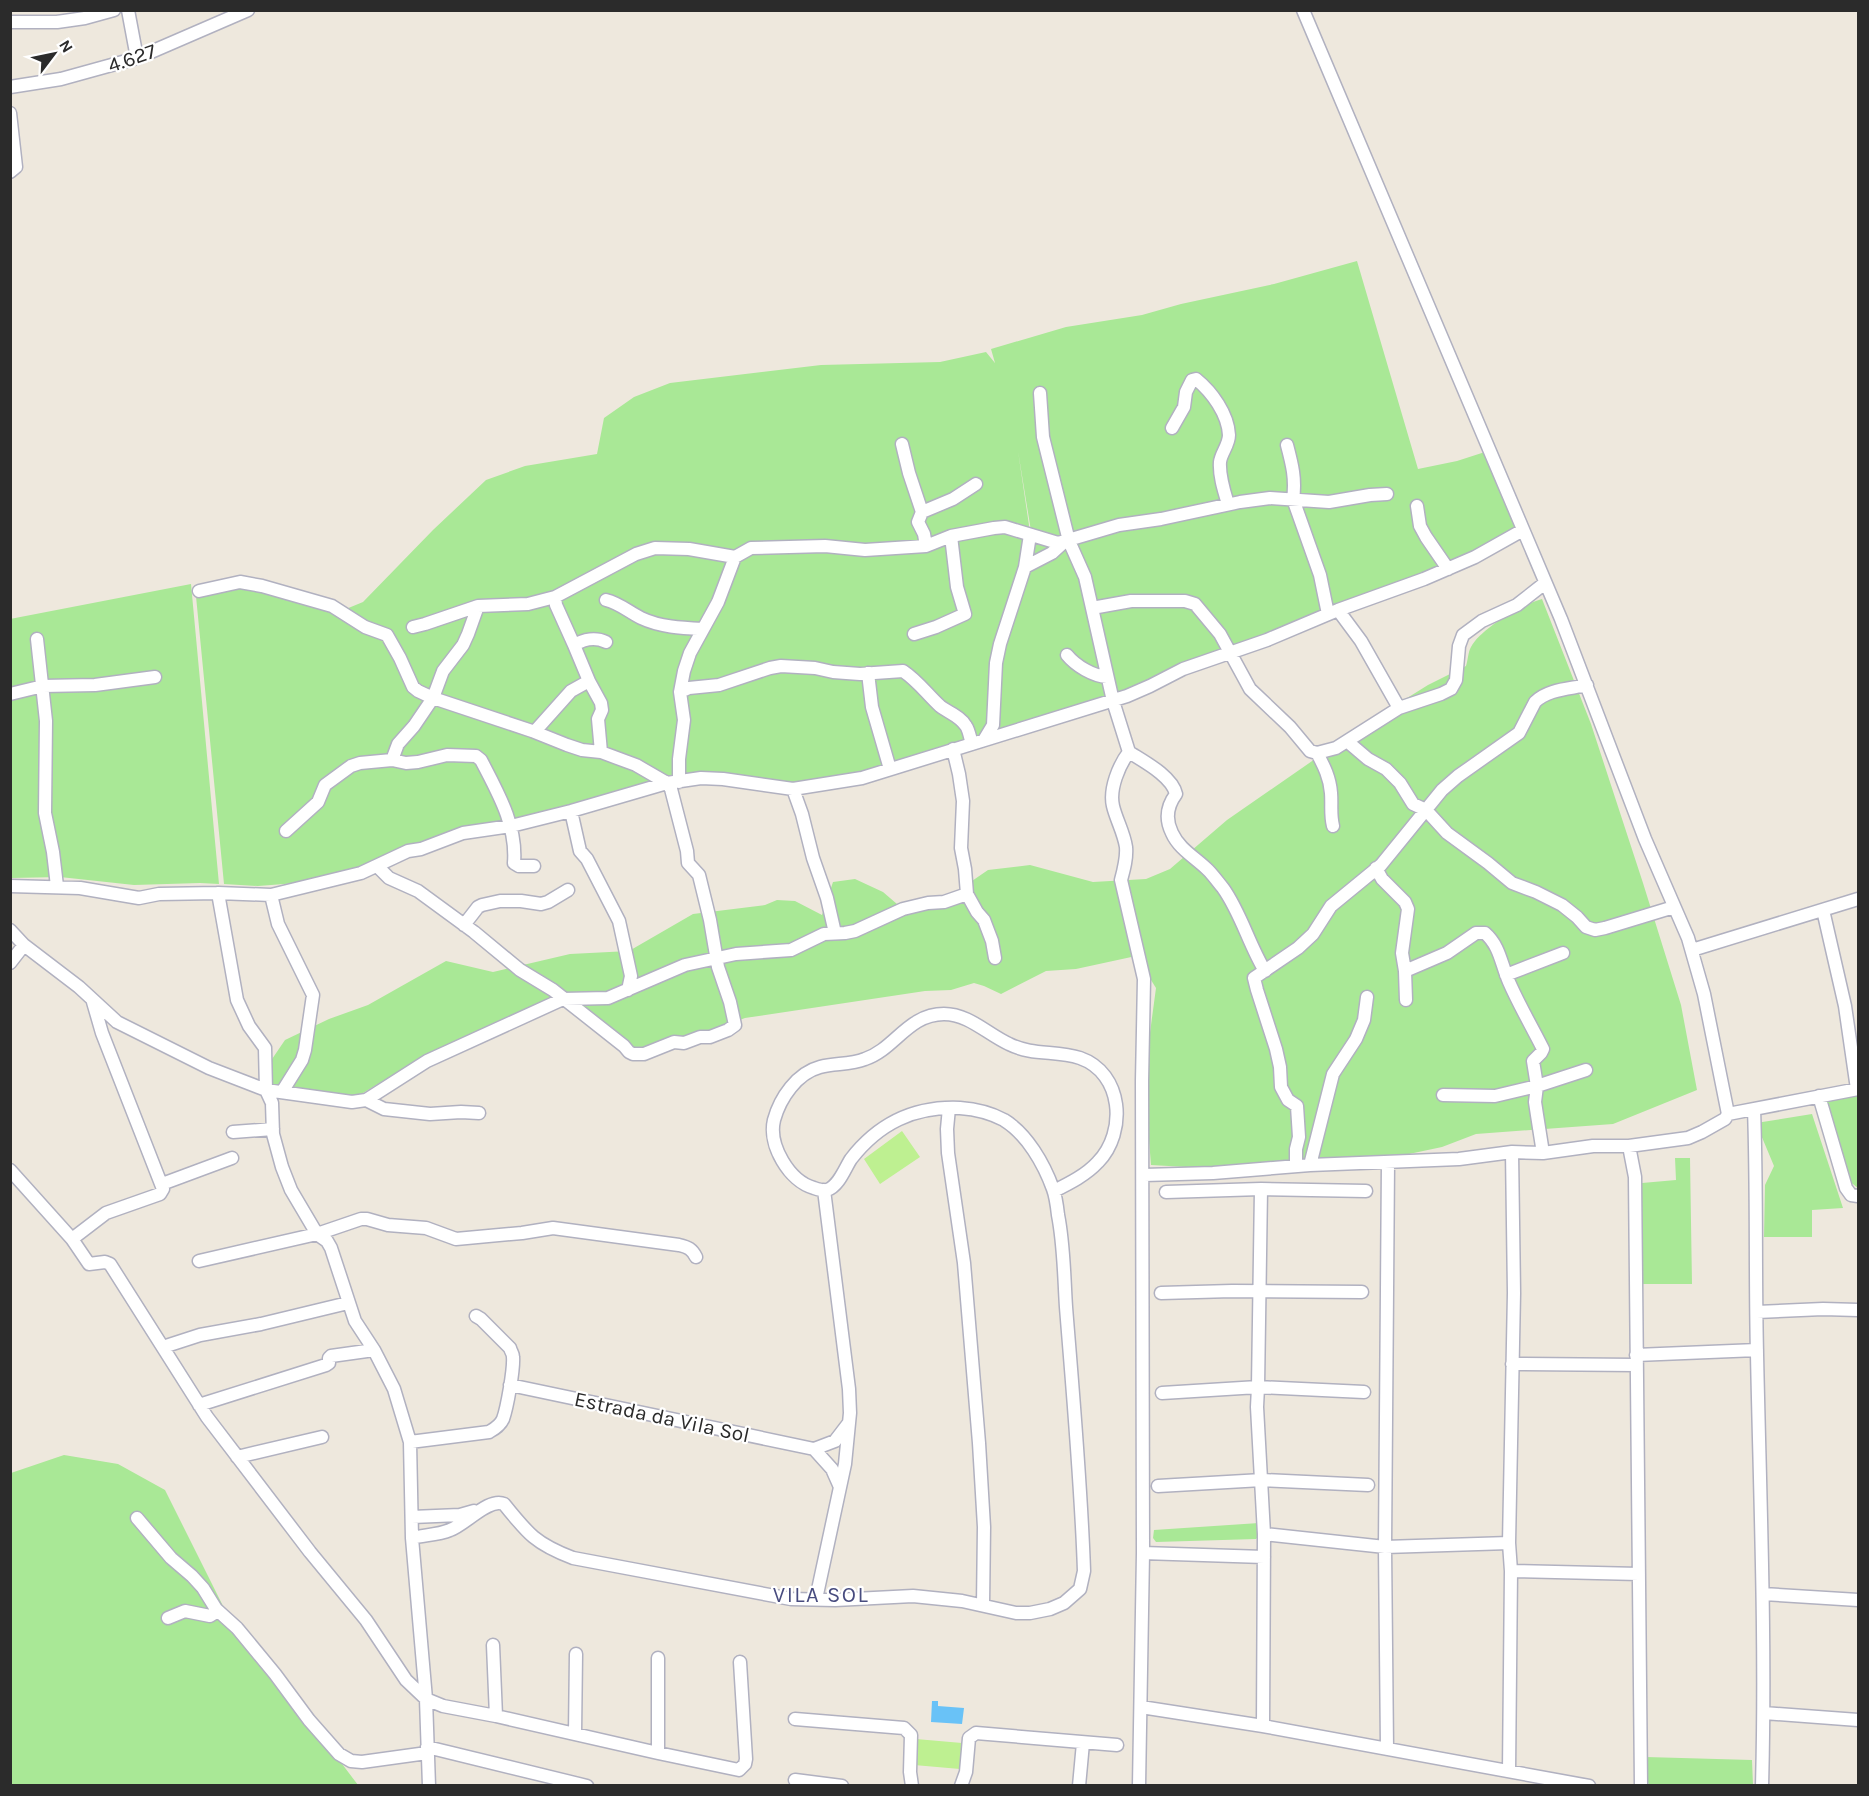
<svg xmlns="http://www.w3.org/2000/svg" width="1869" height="1796" font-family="Karla,sans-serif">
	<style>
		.green { fill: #a9e896 }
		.pitch { fill: #bef091 }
		.water { fill: #69c2f7 }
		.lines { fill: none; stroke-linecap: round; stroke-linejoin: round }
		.minor-casing { stroke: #b1b1c0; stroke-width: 15 }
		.minor { stroke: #fff; stroke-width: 12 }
		.labels { text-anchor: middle; stroke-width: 4.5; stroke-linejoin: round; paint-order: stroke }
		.street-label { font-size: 21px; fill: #2b2b2b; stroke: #fff }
		.neighbourhood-label { font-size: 22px; letter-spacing: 1.5px; fill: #484c7f; stroke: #fff }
	</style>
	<rect width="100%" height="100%" fill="#eee8dd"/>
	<path class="green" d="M1357,261L1418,469L1457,461L1488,451L1518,530L1426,574L1288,626L1252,643L1235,647L1101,700L995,735L997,716L998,666L1011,613L1021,587L1029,554L1031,531L1018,451L1029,525L1023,562L996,649L991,712L983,738L864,774L793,785L753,781L701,771L539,816L495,826L466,830L411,848L349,874L297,883L258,886L224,884L195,586L227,583L261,588L324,607L346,609L363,602L433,530L486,480L525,466L597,454L604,418L634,397L670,383L821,365L940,362L986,352L995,363L991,349L1066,327L1142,315L1181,304L1274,284Z
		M191,584L219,884L200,883L134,885L60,877L11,878L10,619Z
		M1542,599L1591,724L1643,883L1681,1005L1697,1090L1613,1124L1476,1134L1442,1147L1390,1158L1222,1169L1151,1165L1144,1077L1156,988L1136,956L1076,969L1046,971L1001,994L984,986L974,983L951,990L925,991L745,1018L716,1029L633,1051L568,993L408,1066L353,1099L273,1086L270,1077V1062L285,1040L329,1019L368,1005L446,961L493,972L570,954L629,951L693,914L765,905L777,900L795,901L822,915L833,882L855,879L883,892L897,904L953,894L988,870L1030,865L1093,882L1146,879L1170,869L1227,820L1367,723L1428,685L1466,666C1468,660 1468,652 1471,647C1480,629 1523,604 1542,599Z
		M1842,1095L1858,1096V1188L1849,1181L1825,1101Z
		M1812,1114L1843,1208L1812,1210V1237H1764L1765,1185L1774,1166L1756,1123Z
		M1675,1158H1690L1692,1284H1642V1183L1676,1180Z
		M64,1455L118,1464L165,1490L224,1608L358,1785L11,1786V1473Z
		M1259,1523V1536L1256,1539L1156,1542L1153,1538L1154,1530Z
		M1646,1757L1752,1760L1753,1785H1649L1647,1780Z"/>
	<path class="pitch" d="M902,1131L920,1157L880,1184L864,1159Z
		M916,1739L962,1743L960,1769L914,1765Z"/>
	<path class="water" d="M932,1701H938V1706L964,1708L962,1724L931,1722Z"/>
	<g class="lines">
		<defs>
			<path id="minor" d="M128,10L137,58
				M10,22H57L85,18L114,10
				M10,87L61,79L137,58L248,10
				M10,113L16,167L10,172
				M1040,393L1043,437L1069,541L1085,577L1113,701L1129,752C1119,765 1109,789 1113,806C1116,819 1124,833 1126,847C1127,858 1124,869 1121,880L1144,979L1142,1081L1143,1553L1139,1786
				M1172,428L1184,407L1186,392L1192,380L1196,379C1212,392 1228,414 1229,435C1229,445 1221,453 1220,462C1219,476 1224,491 1228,504
				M902,444L909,473L922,512L918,522L924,534L926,546
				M1287,445C1292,464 1296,479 1293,499L1320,575L1328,614
				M1417,506L1420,526L1426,537L1448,569
				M922,512L953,499L976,484
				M1025,567L1052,553L1064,542
				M199,591L240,582L262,586L332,606L365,627L387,635L400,658L413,687L418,691L433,698L414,726L398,744L392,760
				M555,597L556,605L574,645C584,639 596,637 606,642
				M606,600C619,603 629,612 641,618C660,627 681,628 703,629
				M1092,608L1131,601H1185L1195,604L1220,634L1250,689L1290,727L1310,751L1317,753L1336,748L1399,708L1441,694L1451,689L1456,680L1459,646L1463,635L1482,621L1517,605L1545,583
				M1338,610L1361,641L1399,708
				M413,627L425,624L478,606L528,604L555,597L636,554L655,548L689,549L735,557
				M914,634L936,627L965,614L957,587L951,536
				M37,639L46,721L45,813L53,852L57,886
				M574,645L589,681L601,703L602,710L598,719L601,752
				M1067,655C1076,666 1093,676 1107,677
				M868,673L872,707L890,769
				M680,692L689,688L719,685L770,668L781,666L815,668L833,672L860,674L903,671C918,681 927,694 940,706C949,713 960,716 966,726C969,730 970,738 972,744
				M10,694L43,686L95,685L155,677
				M532,731L537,729L571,691L589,681
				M984,740L993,725L996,663L1000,644L1025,567L1030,535
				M1348,742L1368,759L1386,769L1400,783L1413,804L1426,810L1447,833L1488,863L1512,883L1536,892L1562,905L1577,917L1586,927L1595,930L1605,928L1674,907
				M953,749L959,774L963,801L961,848L965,869L967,894L977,912L984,920L992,941L995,958
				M1129,752C1143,761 1172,776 1176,794C1167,806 1165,819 1172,833C1179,849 1196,858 1208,870C1213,875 1218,882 1223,888C1241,913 1249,945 1265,971
				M1317,753C1324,766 1330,778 1331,793C1332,805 1330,814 1333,826
				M679,782V759L684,720L680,692L684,671L690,653L718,602L735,557L751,548L825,546L865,550L926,546L951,536L994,528L1005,527L1058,543L1119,525L1161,519L1240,502L1270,498L1329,502L1370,495L1387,494
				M793,789L802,814L813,858L827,898L835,933
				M571,811L580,851L587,859L619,921L631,976L628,990
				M286,831L318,802L325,785L351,766L360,763L392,760L406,763L418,762L447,755L476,756L481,760C498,793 517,825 514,863L519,866H534
				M377,866L389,878L418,891L474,932L520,970L553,990L624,1046L629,1052L633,1054H644L674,1042L684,1043L700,1037H710L728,1030L735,1025L730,1002L718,967L710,920L699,875L688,863L687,851L671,789L667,783L636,765L601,752L582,750L567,745L532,731L433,698L443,671L463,645L468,634L478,606
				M1376,868L1382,879L1405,902L1408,909L1402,953L1405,971L1406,1000
				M10,886L80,888L139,898L159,894L218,893L271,895L361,873L408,851L421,849L463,833L511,826L571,811L667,783L701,778L723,779L793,789L862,778L1127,696L1150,686L1183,669L1267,640L1338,610L1424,579L1475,557L1523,530
				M218,893L237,1000L249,1026L265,1048L266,1090L272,1103L273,1134L282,1167L291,1190L317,1234L327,1241L331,1248L355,1321L374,1350L394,1389L410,1442L412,1538L426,1699L429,1786
				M271,895L278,924L313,995L305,1050L302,1060L282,1092
				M1823,910L1845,1006L1857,1089
				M464,925L478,907L482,905L500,901H521L541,904L548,902L568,890
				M10,930L24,945L79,987L117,1022L209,1068L266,1090L352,1102L366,1100L427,1061L563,999L608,998L685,965L736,954L791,950L824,934L845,933L855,931L903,909L928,903L944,902L967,894
				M1692,950L1858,899
				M10,963L24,945
				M1405,971L1447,953L1476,933H1485C1500,946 1501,964 1509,982C1519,1005 1532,1027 1543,1049L1541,1053L1533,1061L1537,1086L1535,1102L1537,1115L1543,1153
				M1506,975L1563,953
				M1443,1095L1495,1096L1537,1086L1586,1070
				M1819,1096L1846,1188L1851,1195L1858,1196
				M366,1100L384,1109L430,1114L461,1112L479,1113
				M949,1108L947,1129L948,1153L964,1263L979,1443L984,1527L983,1605
				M1754,1109C1757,1191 1755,1273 1757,1354C1760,1498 1766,1642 1762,1786
				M1728,1114L1858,1089
				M233,1132L273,1129
				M1629,1146L1635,1177L1641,1786
				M1310,1165L1333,1074L1356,1039L1364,1020L1367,997
				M1296,1166V1149L1299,1137L1297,1106L1288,1100L1281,1087L1280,1067L1276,1049L1257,990L1254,978L1298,948L1313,934L1331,906L1381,865L1442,790L1458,776L1519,733L1535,702C1548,689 1570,689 1587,685
				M10,1170L72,1239L89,1264L105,1262L110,1264L207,1417L310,1552L366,1620L406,1680L426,1699L443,1706L496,1716L658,1753L739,1770L745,1764L746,1759L740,1662
				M1144,1175L1213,1173L1310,1165L1459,1159L1512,1152L1543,1153L1593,1146H1629L1688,1138L1702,1132L1725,1119L1728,1114L1704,994L1688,938L1645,839L1561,619L1303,10
				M162,1184L232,1158
				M1261,1189L1258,1387L1364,1392
				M1166,1192L1261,1189L1366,1191
				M72,1239L106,1213L160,1194L163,1189L102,1033L93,1002
				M199,1261L317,1234L361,1219H367L388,1225L426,1228L456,1239L522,1233L553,1228L679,1245C688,1247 692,1249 696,1257
				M1161,1293L1232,1291L1362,1292
				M1757,1312L1823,1309L1858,1310
				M163,1347L200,1335L261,1324L348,1303
				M1636,1355L1757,1350
				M1512,1364L1636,1365
				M510,1385L814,1449L832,1469L840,1487
				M1162,1393L1258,1387L1257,1407L1264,1534L1385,1547L1509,1543
				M199,1405L326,1365L329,1363V1358L331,1356L374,1350
				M410,1442L489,1432C494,1429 500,1426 503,1419C507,1408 514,1369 513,1357C513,1353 511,1352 510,1348L481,1319L476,1316
				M814,1449L835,1441L848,1424
				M237,1457L322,1437
				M1158,1486L1262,1480L1368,1485
				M412,1517L460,1515L474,1511
				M137,1518L171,1558L192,1576L203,1588L216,1609L237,1628L275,1674L309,1720L339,1754L351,1761L362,1762L427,1753
				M412,1538C424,1535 438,1535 450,1530C465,1525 489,1497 504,1504C528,1534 536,1544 573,1558L791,1599L835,1600L913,1596L962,1601L1016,1613H1030L1050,1609L1064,1603L1080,1589L1084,1571C1081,1482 1073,1395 1066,1307C1064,1276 1064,1245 1058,1215C1057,1206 1056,1197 1053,1189C1044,1164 1027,1134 1004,1120C991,1113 974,1109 960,1108C914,1106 879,1123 851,1159C845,1168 839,1186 827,1190C824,1191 817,1189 814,1188C789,1181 768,1145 774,1120C780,1098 797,1073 820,1067C835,1063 850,1065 865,1059C895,1049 908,1014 944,1014C969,1014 987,1034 1009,1044C1033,1056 1056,1050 1080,1058C1123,1073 1127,1132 1098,1162C1086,1175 1070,1183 1054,1191
				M1143,1553L1264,1557
				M1511,1571L1639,1574
				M1763,1594L1858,1600
				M816,1599L845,1464L850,1413L849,1389L824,1190
				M168,1618L185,1611L210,1616L218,1611
				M493,1645L496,1716
				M658,1658V1753
				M1141,1707L1263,1726L1589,1786
				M1764,1713L1858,1720
				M795,1719L904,1728L911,1735L910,1772L912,1786
				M1263,1726L1264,1534
				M575,1734L576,1654
				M427,1747L587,1786
				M1387,1749L1385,1547L1388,1162
				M1509,1771L1511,1571L1509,1543L1514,1293L1512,1152
				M795,1780L842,1786
				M961,1786L966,1772L969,1738L976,1733L1117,1745
				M1079,1786L1083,1743"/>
		</defs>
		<use href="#minor" class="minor-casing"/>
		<use href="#minor" class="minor"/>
	</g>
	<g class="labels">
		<g class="street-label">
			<text transform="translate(132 58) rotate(-19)" y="7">4.627</text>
			<text transform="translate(662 1417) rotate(12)" y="7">Estrada da Vila Sol</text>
		</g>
		<g class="neighbourhood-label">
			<text x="821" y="1602">VILA SOL</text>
		</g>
	</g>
	<rect width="1869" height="1796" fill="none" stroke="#2b2b2b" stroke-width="24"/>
	<g transform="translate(54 54) rotate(58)" stroke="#ffffff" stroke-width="4.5" paint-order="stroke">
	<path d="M0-4.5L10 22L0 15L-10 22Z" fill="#2b2b2b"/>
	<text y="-9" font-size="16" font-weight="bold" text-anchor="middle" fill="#2b2b2b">N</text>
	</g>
</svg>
